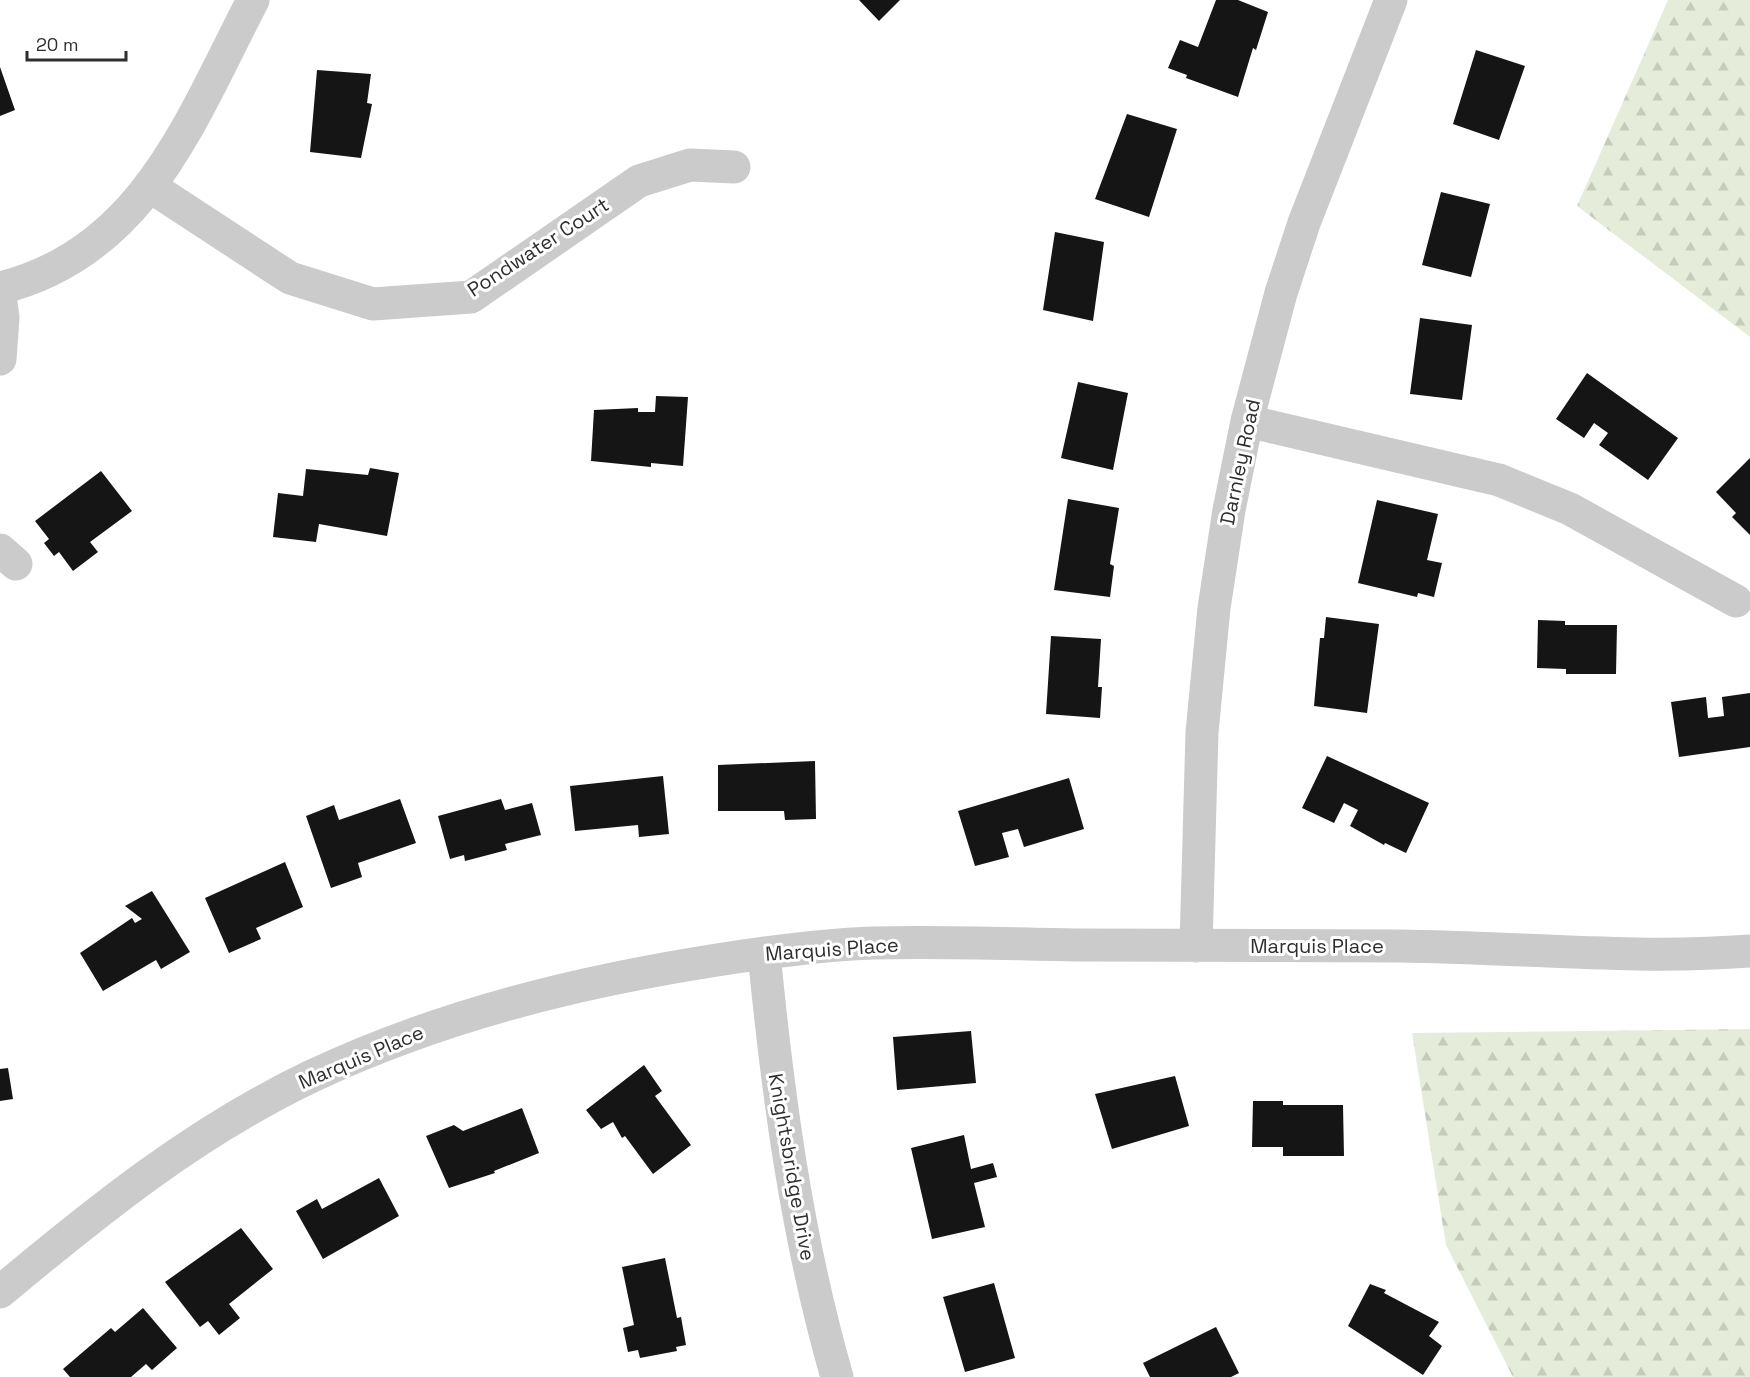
<svg xmlns="http://www.w3.org/2000/svg" width="1750" height="1377" font-family="'Space Grotesk',sans-serif">
	<style>
		.forest { fill: url(#forest-firs) }
		.building { fill: #151515 }
		.lines { fill: none; stroke-linecap: round; stroke-linejoin: round }
		.minor { stroke: #cbcbcb; stroke-width: 33 }
		.labels { text-anchor: middle; stroke-width: 6; stroke-linejoin: round; paint-order: stroke }
		.street-label { font-size: 20px; fill: #2e2e2e; stroke: #fff }
	</style>
	<defs>
		<pattern id="forest-firs" width="22" height="20" patternUnits="userSpaceOnUse" patternTransform="scale(1.5)"><rect width="22" height="20" fill="#e5edda"/><path d="M5 1l3.5 6h-7zM16 11l3.5 6h-7z" fill="#c5ccbb"/></pattern>
	</defs>
	<rect width="100%" height="100%" fill="#fff"/>
	<path class="forest" d="M1668,0H1750V337L1577,206Z
		M1750,1029V1377H1513L1446,1245L1412,1033Z"/>
	<path class="building" d="M859,0H900L879,21Z
		M1216,0H1238L1268,12L1256,50L1253,48L1238,97L1186,78L1187,75L1168,68L1180,40L1198,47Z
		M1476,50L1525,66L1499,140L1453,124Z
		M0,67L15,110L0,116Z
		M317,70L371,74L367,103L372,104L361,158L310,152Z
		M1127,114L1177,129L1149,217L1095,199Z
		M1441,192L1490,204L1471,277L1422,265Z
		M1055,232L1104,242L1093,321L1043,310Z
		M1420,318L1472,325L1462,400L1410,394Z
		M1587,373L1678,438L1648,480L1599,445L1608,433L1594,423L1584,438L1556,419Z
		M1078,382L1128,393L1113,470L1061,458Z
		M656,396L688,397L683,466L651,463V467L591,461L594,410L638,408V412H655Z
		M1750,458V535L1732,517L1736,513L1716,492Z
		M370,468L399,473L387,536L319,524L316,542L273,537L278,493L303,496L306,469L368,475Z
		M101,471L132,511L90,542L98,552L73,571L59,552L54,556L44,543L49,539L35,521Z
		M1068,499L1119,508L1110,564L1114,566L1110,597L1054,590Z
		M1377,500L1438,514L1427,560L1442,563L1434,597L1418,593L1417,597L1358,583Z
		M1326,617L1379,624L1367,713L1314,706L1320,638H1324Z
		M1538,620L1565,621V625H1617L1616,674H1566V669L1537,668Z
		M1051,636L1101,639L1098,687H1102L1100,718L1046,714Z
		M1750,693V747L1679,757L1671,702L1706,697L1708,718L1724,716L1722,697Z
		M1327,756L1429,803L1406,853L1385,843L1384,845L1350,826L1358,810L1344,803L1334,823L1302,808Z
		M815,761L816,819L785,820L784,811H718V765Z
		M663,776L669,834L639,837L638,825L575,831L570,786Z
		M1069,778L1084,829L1024,847L1018,829L1002,833L1009,857L975,866L958,811Z
		M400,799L416,843L358,863L362,877L331,888L306,816L334,805L339,820Z
		M501,799L505,810L532,803L541,835L505,844L507,850L465,861L464,855L450,859L438,816Z
		M285,862L303,907L256,928L261,939L229,953L205,898Z
		M152,891L190,952L161,969L156,960L103,991L80,953L132,918L135,923L142,919L125,906Z
		M971,1031L976,1083L897,1090L893,1037Z
		M644,1065L662,1091L655,1096L691,1145L653,1174L625,1136L622,1138L613,1122L601,1129L586,1110Z
		M8,1068L13,1099L0,1101V1069Z
		M1175,1076L1189,1126L1112,1149L1095,1094Z
		M1253,1101H1283V1105H1343L1344,1156H1283V1147H1252Z
		M522,1108L539,1153L494,1171L495,1173L449,1188L426,1136L454,1125L463,1131Z
		M964,1135L971,1169L993,1163L997,1177L974,1183L985,1227L932,1239L911,1148Z
		M379,1178L399,1216L323,1259L296,1211L317,1199L322,1209Z
		M241,1228L273,1269L229,1304L240,1318L219,1335L208,1321L200,1327L165,1282Z
		M665,1258L677,1318L681,1317L686,1345L676,1347L677,1351L640,1358L638,1350L628,1352L623,1328L634,1325L622,1267Z
		M994,1283L1015,1358L965,1372L943,1297Z
		M1370,1284L1386,1290L1384,1293L1439,1322L1429,1336L1442,1346L1423,1375L1348,1326Z
		M143,1308L177,1348L152,1370L146,1364L131,1377H70L63,1369L111,1328L115,1332Z
		M1216,1327L1239,1373L1231,1377H1150L1143,1363Z"/>
	<g class="lines">
		<path class="minor" d="M151,187L290,278L373,304L471,297L639,181L690,165L734,167
			M0,288C144,253 192,117 253,0
			M0,295L3,318L0,359
			M1247,421L1499,480L1570,509L1736,601
			M0,550L16,564
			M1196,946L1202,732L1214,608L1229,510L1247,421L1281,293L1304,223L1391,0
			M764,953C778,1097 797,1238 837,1377
			M0,1292C97,1211 195,1132 310,1077C439,1016 576,982 717,960C768,952 821,945 873,943C940,941 1009,944 1076,945C1184,946 1292,945 1399,946C1516,947 1634,960 1750,951"/>
	</g>
	<g class="labels">
		<g class="street-label">
			<text transform="translate(538 247) rotate(-33)" y="7">Pondwater Court</text>
			<text transform="translate(1240 462) rotate(-78)" y="7">Darnley Road</text>
			<text x="1317" y="953">Marquis Place</text>
			<text transform="translate(832 949) rotate(-4)" y="7">Marquis Place</text>
			<text transform="translate(361 1057) rotate(-23)" y="7">Marquis Place</text>
			<text transform="translate(792 1167) rotate(80)" y="7">Knightsbridge Drive</text>
		</g>
	</g>
	<path d="M27 51v9h99v-9" fill="none" stroke="#2e2e2e" stroke-width="3"/>
	<text x="36" y="51" font-size="18" fill="#2e2e2e" stroke="#ffffff" stroke-width="4.5" paint-order="stroke">20 m</text>
</svg>
